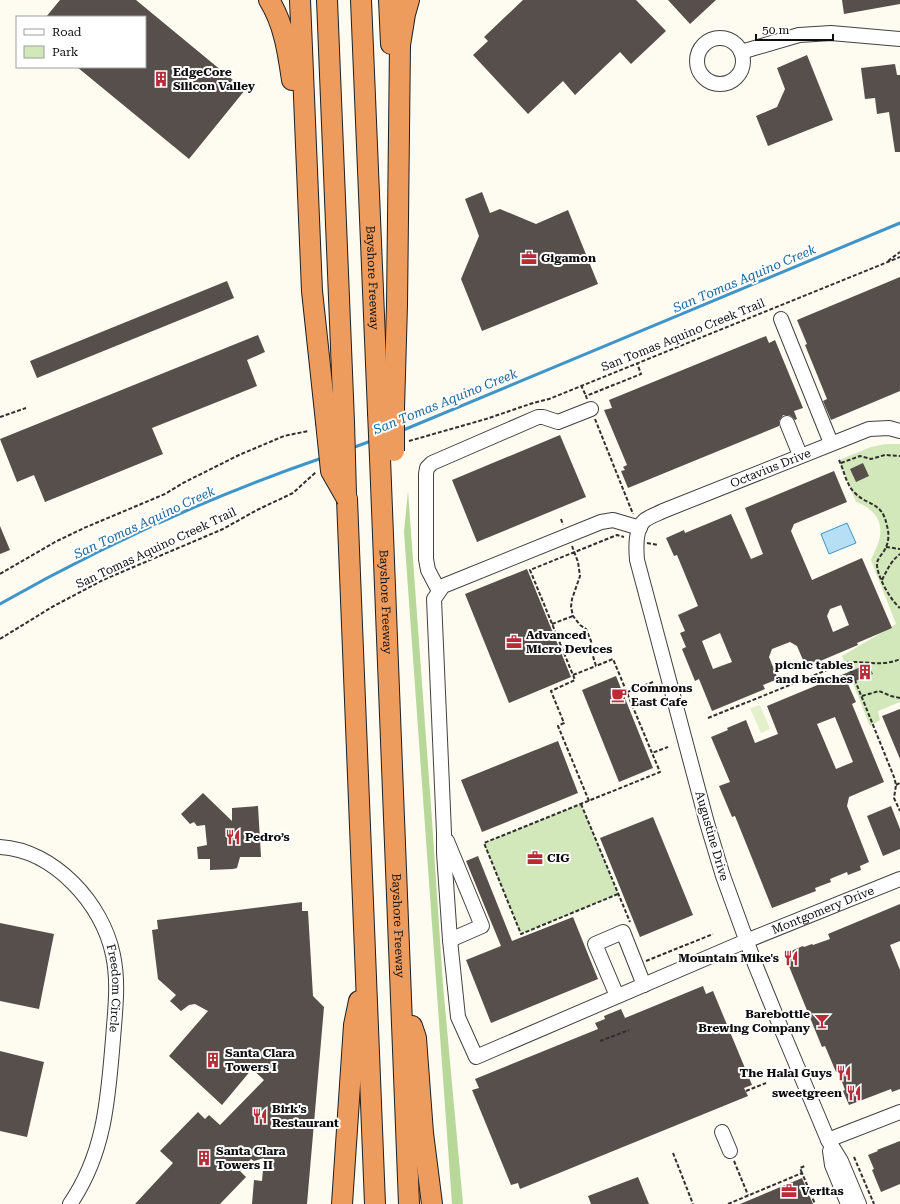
<svg xmlns="http://www.w3.org/2000/svg" width="900" height="1204" font-family="'Roboto Serif',serif">
	<style>
		.green { fill: #d3e8ba }
		.forest { fill: #b8d89a }
		.pitch { fill: #e4efcc }
		.water { fill: #b6def4; stroke: #4095c8 }
		.lines { fill: none; stroke-linecap: round; stroke-linejoin: round }
		.stream { stroke: #4095c8; stroke-width: 3 }
		.building { fill: #564f4b; fill-rule: evenodd }
		.minor-casing { stroke: #414141; stroke-width: 16 }
		.highway-casing { stroke: #1f1f1f; stroke-width: 22 }
		.path { stroke: #303030; stroke-width: 2; stroke-dasharray: 4 2; stroke-linecap: butt }
		.minor { stroke: #fff; stroke-width: 14 }
		.highway { stroke: #ee9c5e; stroke-width: 20 }
		.highway-bridge-casing { stroke: #1f1f1f; stroke-width: 22; stroke-linecap: butt }
		.highway-bridge { stroke: #ee9c5e; stroke-width: 20 }
		.labels { text-anchor: middle; stroke-width: 4; stroke-linejoin: round; paint-order: stroke }
		.poi-label { font-size: 12px; font-weight: bold; fill: #0e0e0e; stroke: #fff; text-anchor: start }
		.street-label { font-size: 12px; fill: #0e0e0e; stroke: #fff }
		.water-label { font-size: 13px; font-style: italic; fill: #1c679b; stroke: #fff }
	</style>
	<rect width="100%" height="100%" fill="#fefbf0"/>
	<path class="green" d="M885,444H900V702L878,711L880,720L870,726L842,656L896,624L871,560C874,552 879,544 880,536C883,519 871,507 856,502L839,460L871,447Z
		M581,804L618,894L521,934L484,843Z"/>
	<path class="forest" d="M408,491L432,820L443,985L463,1204H452L404,532Z"/>
	<path class="pitch" d="M760,705L770,729L761,733L750,708Z"/>
	<path class="water" d="M847,523L856,543L829,554L821,534Z"/>
	<g class="lines">
		<path class="stream" d="M401,431L900,223
			M352,448L371,441
			M0,604C102,546 211,496 322,458"/>
	</g>
	<path class="building" d="M60,0H136L245,90L189,159L77,67H145V17H46Z
		M523,0H636L666,31L631,64L620,52L575,95L563,81L528,114L473,55L488,41L484,37Z
		M668,0H716L690,24Z
		M842,0H900V4L844,14Z
		M807,55L833,120L768,146L756,116L777,107L785,89L777,68Z
		M895,64L897,75H900V152H895L889,112L877,114L875,98L865,99L861,68Z
		M482,192L490,213L500,209L536,224L568,210L598,284L482,331L461,279L479,236L465,199Z
		M900,277V391L831,420L823,401L827,399L805,345L807,344L797,320Z
		M227,281L234,298L37,378L30,361Z
		M258,335L265,352L247,360L257,386L152,428L163,454L45,502L34,475L17,482L0,439Z
		M766,336L769,343L775,340L803,408L794,411L797,419L795,420L792,417L789,415H783L779,421V426L628,488L621,471L625,470L623,467L627,465L604,410L612,408L609,400Z
		M560,435L586,497L477,542L452,480Z
		M863,463L869,476L856,482L850,469Z
		M834,471L847,502L794,524L791,531L812,580L862,558L892,628L857,643L858,645L806,667L797,646L790,642L772,649L769,657L778,679L763,685L765,689L712,711L699,679L695,681L682,649L686,647L680,633L685,631L678,615L698,606L677,555L674,556L666,538L684,530L685,533L731,514L751,559L763,554L745,508ZM841,605L849,625L833,632L827,616L830,609ZM720,633L732,662L713,669L702,641Z
		M0,526L10,550L0,554Z
		M527,569L571,677L509,703L465,594Z
		M868,664L873,674L848,684L856,702L852,704L884,782L849,797L847,806L869,862L860,866L861,870L848,875L847,872L830,879L831,882L815,888L816,891L772,908L735,816L732,817L719,786L730,782L711,737L728,730L727,728L746,720L755,743L778,734L767,706ZM835,717L853,762L836,769L817,724Z
		M616,676L653,768L619,782L582,690Z
		M900,709V759L882,716Z
		M558,741L578,793L482,832L461,780Z
		M203,793L232,821V808L258,806L261,857H240L237,868L233,869L210,870V859H198L197,847L207,845L205,825L197,826L194,822L190,824L181,814Z
		M891,806L900,829V849L883,856L867,816Z
		M653,817L693,915L640,937L600,838Z
		M478,856L512,941L573,917L598,979L491,1023L466,960L501,946L466,861Z
		M302,902V911H308L313,996L324,1007L307,1204H252L254,1180L262,1181L264,1158L254,1161L251,1159L240,1171L246,1177L220,1204H135L173,1163L160,1151L198,1112L205,1119L209,1115L220,1125L264,1080L252,1069L222,1105L169,1056L208,1011L195,1004L189,1005L181,1011L170,1001L176,995L158,979L152,930L158,929L157,920Z
		M900,904V941L890,945L900,970V1089L892,1092L891,1089L849,1105L843,1091L845,1090L838,1071L836,1072L825,1046L822,1047L784,954L803,946L804,947L812,944L813,945L830,939L828,934Z
		M0,923L54,934L39,1009L0,1001Z
		M703,986L706,994L713,991L752,1085L744,1088L748,1096L520,1189L518,1183L511,1185L472,1090L479,1088L475,1079L598,1029L595,1023L605,1019L604,1016L621,1009L625,1018Z
		M0,1051L44,1062L27,1137L0,1131Z
		M900,1141V1184L881,1192L872,1170L874,1169L868,1155L878,1151L877,1150Z
		M638,1177L649,1204H591L588,1196Z
		M802,1178L813,1204H740Z"/>
	<g class="lines">
		<defs>
			<g id="minor">
				<circle cx="720" cy="61" r="23"/>
				<path d="M741,52L799,35L831,33L900,39"/>
				<path d="M781,319L831,443"/>
				<path d="M787,423L800,455"/>
				<path id="s1" d="M640,528L613,520L601,522L443,586L434,599L444,833V853L450,940L458,1017L476,1057L746,941L900,879"/>
				<path d="M439,591L428,570L426,559V474L427,468L432,463L538,417H543L558,422L591,409"/>
				<path d="M447,841L482,926L450,940"/>
				<path id="s2" d="M0,847C54,850 103,904 113,955C119,983 115,1011 113,1039C108,1099 105,1153 70,1204"/>
				<path d="M617,996L595,944L623,932L644,985"/>
				<path d="M722,1132L730,1151"/>
				<path d="M828,1140L900,1112"/>
				<path d="M830,1151L832,1165L848,1204"/>
				<path id="s3" d="M859,1204L841,1161L828,1140L781,1028L755,964L723,876L707,823L637,560C636,548 635,528 645,520C651,516 657,514 663,511L869,429L889,428L900,431"/>
			</g>
			<g id="highway">
				<path d="M269,0C284,24 288,52 292,80"/>
				<path d="M300,0L312,291L326,422"/>
				<path d="M327,0L344,422"/>
				<path id="s4" d="M361,0L378,412"/>
				<path d="M389,0L391,44"/>
				<path d="M394,409L397,305L400,45L405,14L409,0"/>
				<path id="s5" d="M380,458L409,1204"/>
				<path d="M347,499L375,1204"/>
				<path d="M412,1026L416,1038L423,1133L432,1204"/>
				<path d="M342,1204L354,1025L359,1001"/>
			</g>
		</defs>
		<use href="#minor" class="minor-casing"/>
		<use href="#highway" class="highway-casing"/>
		<path class="path" d="M888,261L900,252
			M581,385L586,396
			M587,399L586,396L641,374L637,363
			M0,417L26,408
			M595,419L633,514
			M409,441L486,419L533,403L549,399L900,257
			M839,460C844,470 846,485 855,493C869,507 882,501 887,526C889,532 889,541 886,547C884,553 878,557 877,563C876,575 891,601 900,608
			M841,463L860,456L871,459L885,455L900,456
			M561,519L563,525
			M647,543L658,545
			M572,546L578,562L580,576L572,599L571,607L573,616L580,625L586,629L591,641L592,653L596,666L613,659L652,753L668,747
			M886,547L900,549
			M0,574L55,542L84,528L165,494L183,483L239,455L284,436L308,431
			M882,580C887,570 891,561 900,554
			M552,624L573,616
			M0,639L52,607L103,580L223,529L257,510L293,493L316,472
			M848,663L894,777L896,785L894,798L900,811
			M573,675L596,666
			M627,692L653,682
			M862,696L879,691L891,696L900,698
			M708,718L847,662C866,661 882,667 900,659
			M896,785L900,783
			M589,801L558,726L564,723L551,691L575,680L530,570L617,535L624,537
			M581,804L630,922
			M618,894L521,934L484,843L660,772L652,753
			M646,961L713,934
			M600,1041L629,1030
			M746,1091L766,1083
			M673,1153L693,1204
			M854,1157L874,1204
			M734,1161L748,1195
			M802,1173L800,1168L805,1166
			M728,1204L802,1173L815,1204"/>
		<use href="#minor" class="minor"/>
		<use href="#highway" class="highway"/>
		<defs>
			<path id="highway-bridge" d="M378,412L380,458
				M326,422L331,471L347,499
				M344,422L346,494
				M394,451V409"/>
		</defs>
		<use href="#highway-bridge" class="highway-bridge-casing"/>
		<use href="#highway-bridge" class="highway-bridge"/>
	</g>
	<defs>
		<symbol id="building-bare" viewBox="-9 -9 18 18"><path d="M-4-6H4V6H1V3H-1V6H-4ZM-2.5-4.3h1.7v1.8h-1.7ZM.8-4.3h1.7v1.8H.8ZM-2.5-1h1.7V.8h-1.7ZM.8-1h1.7V.8H.8Z" fill="#b92b36" stroke="#fff" stroke-width="2.5" paint-order="stroke"/></symbol>
		<symbol id="office-bare" viewBox="-9 -9 18 18"><path d="M-6-3h4V-5.5h4V-3h4V5H-6ZM-1-4.5V-3h2v-1.5ZM-6 0V1H6V0Z" fill="#b92b36" stroke="#fff" stroke-width="2.5" paint-order="stroke"/></symbol>
		<symbol id="cafe-bare" viewBox="-9 -9 18 18"><path d="M-5.5-4.5H6V0H3Q3 3.5 0 3.5H-2.5Q-5.5 3.5-5.5 0ZM3-3.2v2h1.7v-2ZM-6 4.5H4V6H-6Z" fill="#b92b36" stroke="#fff" stroke-width="2.5" paint-order="stroke"/></symbol>
		<symbol id="restaurant-bare" viewBox="-9 -9 18 18"><path d="M-5-6h1v4h1v-4h1v4h1v-4h1v5L-1.5 .5V6h-2V.5L-5-1ZM5-6V6H3V1.5H1.5Q1.5-4 5-6Z" fill="#b92b36" stroke="#fff" stroke-width="2.5" paint-order="stroke"/></symbol>
		<symbol id="bar-bare" viewBox="-9 -9 18 18"><path d="M-6-5H6L.8 .8V4.5H3.5V6h-7V4.5H-.8V.8Z" fill="#b92b36" stroke="#fff" stroke-width="2.5" paint-order="stroke"/></symbol>
	</defs>
	<g fill-rule="evenodd">
		<use href="#building-bare" x="150" y="68" width="22" height="22"/>
		<use href="#office-bare" x="518" y="247" width="22" height="22"/>
		<use href="#office-bare" x="503" y="631" width="22" height="22"/>
		<use href="#building-bare" x="854" y="661" width="22" height="22"/>
		<use href="#cafe-bare" x="608" y="684" width="22" height="22"/>
		<use href="#restaurant-bare" x="222" y="826" width="22" height="22"/>
		<use href="#office-bare" x="524" y="847" width="22" height="22"/>
		<use href="#restaurant-bare" x="780" y="947" width="22" height="22"/>
		<use href="#bar-bare" x="811" y="1010" width="22" height="22"/>
		<use href="#building-bare" x="202" y="1049" width="22" height="22"/>
		<use href="#restaurant-bare" x="833" y="1062" width="22" height="22"/>
		<use href="#restaurant-bare" x="843" y="1082" width="22" height="22"/>
		<use href="#restaurant-bare" x="249" y="1105" width="22" height="22"/>
		<use href="#building-bare" x="193" y="1147" width="22" height="22"/>
		<use href="#office-bare" x="778" y="1180" width="22" height="22"/>
	</g>
	<g class="labels">
		<g class="poi-label">
			<text x="173" y="76">EdgeCore<tspan x="173" dy="14">Silicon Valley</tspan></text>
			<text x="541" y="262">Gigamon</text>
			<text x="526" y="639">Advanced<tspan x="526" dy="14">Micro Devices</tspan></text>
			<text x="853" y="669" text-anchor="end">picnic tables<tspan x="853" dy="14">and benches</tspan></text>
			<text x="631" y="692">Commons<tspan x="631" dy="14">East Cafe</tspan></text>
			<text x="245" y="841">Pedro’s</text>
			<text x="547" y="862">CIG</text>
			<text x="779" y="962" text-anchor="end">Mountain Mike's</text>
			<text x="810" y="1018" text-anchor="end">Barebottle<tspan x="810" dy="14">Brewing Company</tspan></text>
			<text x="225" y="1057">Santa Clara<tspan x="225" dy="14">Towers I</tspan></text>
			<text x="832" y="1077" text-anchor="end">The Halal Guys</text>
			<text x="842" y="1097" text-anchor="end">sweetgreen</text>
			<text x="272" y="1113">Birk's<tspan x="272" dy="14">Restaurant</tspan></text>
			<text x="216" y="1155">Santa Clara<tspan x="216" dy="14">Towers II</tspan></text>
			<text x="801" y="1195">Veritas</text>
		</g>
		<g class="street-label">
			<text dy="4" stroke="none"><textPath href="#s4" startOffset="278">Bayshore Freeway</textPath></text>
			<text transform="translate(683 335) rotate(-22)" y="4">San Tomas Aquino Creek Trail</text>
			<text dy="4" stroke="none"><textPath href="#s3" startOffset="861">Octavius Drive</textPath></text>
			<text transform="translate(156 548) rotate(-25)" y="4">San Tomas Aquino Creek Trail</text>
			<text dy="4" stroke="none"><textPath href="#s5" startOffset="144">Bayshore Freeway</textPath></text>
			<text transform="translate(712 836) rotate(74)" y="4">Augustine Drive</text>
			<text dy="4" stroke="none"><textPath href="#s1" startOffset="1066">Montgomery Drive</textPath></text>
			<text dy="4" stroke="none"><textPath href="#s5" startOffset="468">Bayshore Freeway</textPath></text>
			<text dy="4" stroke="none"><textPath href="#s2" startOffset="200">Freedom Circle</textPath></text>
		</g>
		<g class="water-label">
			<text transform="translate(744 278) rotate(-23)" y="5">San Tomas Aquino Creek</text>
			<text transform="translate(445 401) rotate(-22)" y="5">San Tomas Aquino Creek</text>
			<text transform="translate(144 522) rotate(-25)" y="5">San Tomas Aquino Creek</text>
		</g>
	</g>
	<rect x="16" y="16" width="130" height="52" fill="#ffffff" stroke="#9f9f9f"/>
	<rect x="24" y="29" width="20" height="6" fill="#ffffff" stroke="#9f9f9f"/>
	<text x="52" y="36" font-size="12" fill="#0e0e0e">Road</text>
	<rect x="24" y="46" width="20" height="12" fill="#d3e8ba" stroke="#9f9f9f"/>
	<text x="52" y="56" font-size="12" fill="#0e0e0e">Park</text>
	<path d="M756 34v6h77v-6" fill="none" stroke="#0e0e0e" stroke-width="2"/>
	<text x="762" y="34" font-size="12" fill="#0e0e0e" stroke="#ffffff" stroke-width="3" paint-order="stroke">50 m</text>
</svg>
